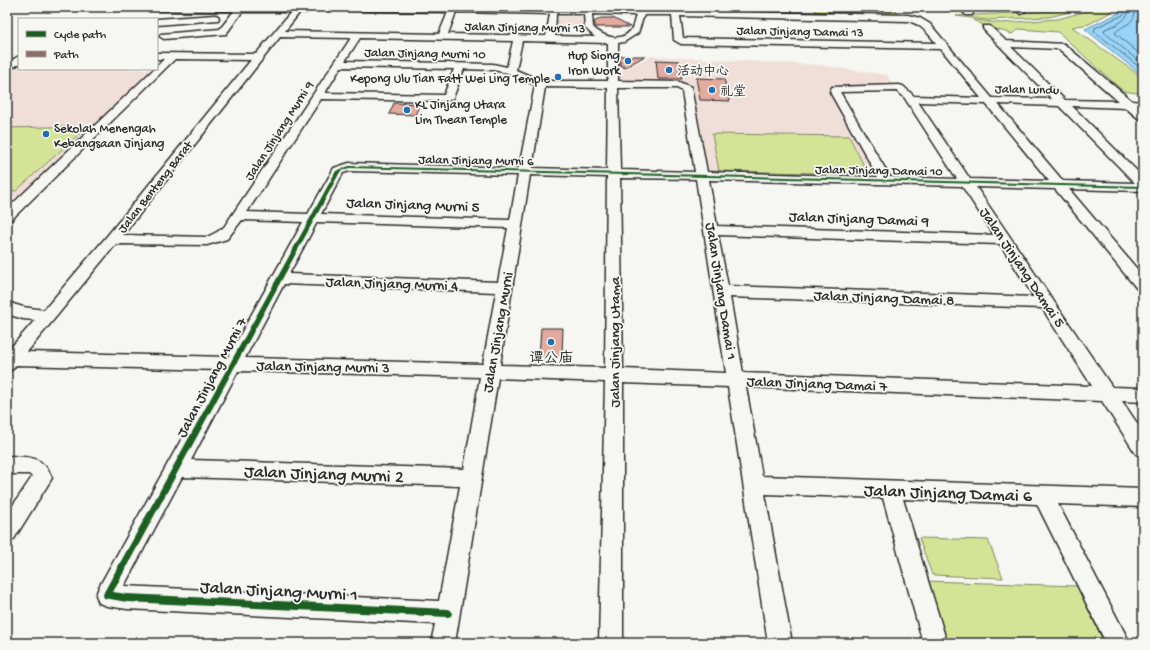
<svg xmlns="http://www.w3.org/2000/svg" width="1150" height="650" font-family="'Gochi Hand','LXGW WenKai TC',sans-serif">
	<style>
		.built { fill: #f0dfd9 }
		.green { fill: #d3e497; stroke: #7f8861 }
		.water { fill: #97d4f8; stroke: #6c90a6 }
		.lines { fill: none; stroke-linecap: round; stroke-linejoin: round }
		.shore { stroke: #566f7d; stroke-width: 1 }
		.building { fill: #e3aa9e; stroke: #2b2b2b }
		.minor-casing { stroke: #2b2b2b; stroke-width: 3 }
		.minor { fill: #f6f6f2; fill-rule: evenodd }
		.cycleway-casing { stroke: #f6f6f2; stroke-width: 2 }
		.cycleway { fill: #1b5e20; fill-rule: evenodd }
		.poi-dot { fill: #1f6fb2; stroke: #f6f6f2; stroke-width: 1.5 }
		.labels { text-anchor: middle; stroke-width: 3.5; stroke-linejoin: round; paint-order: stroke }
		.far-street-label { font-size: 13px; fill: #2b2b2b; stroke: #f6f6f2 }
		.far-poi-label { font-size: 13px; fill: #2b2b2b; stroke: #f6f6f2; text-anchor: start }
		.street-label { font-size: 15px; fill: #2b2b2b; stroke: #f6f6f2 }
		.poi-label { font-size: 15px; fill: #2b2b2b; stroke: #f6f6f2 }
		.near-street-label { font-size: 18px; fill: #2b2b2b; stroke: #f6f6f2 }
	</style>
	<rect width="100%" height="100%" fill="#f6f6f2"/>
	<filter id="ink" filterUnits="userSpaceOnUse"><feTurbulence type="fractalNoise" baseFrequency=".025" numOctaves="2"/><feDisplacementMap in="SourceGraphic" scale="8" xChannelSelector="R" yChannelSelector="G"/><feConvolveMatrix kernelMatrix="1 2 1 2 8 2 1 2 1" color-interpolation-filters="sRGB"/></filter>
	<g filter="url(#ink)">
		<path class="built" d="M555,17H586L587,28H553Z
			M652,56L819,65L887,75L893,85H830L879,176L709,174L692,84L619,82L621,70Z
			M19,63V69H154L18,197H7V71Z"/>
		<path class="green" d="M813,7H891L901,15L889,14L882,8L861,7L864,12H816Z
			M1093,7H1112L1113,11L1089,24L1072,27L1143,78V94L1123,91L1058,32L1019,29L1012,34L985,26L973,20L1001,23L1058,19L1094,9Z
			M1070,10L1074,11L1049,17L987,20L956,16Z
			M88,126L16,191H7V128Z
			M712,134L849,136L868,174L719,171Z
			M919,538L988,540L1003,578L932,575Z
			M926,581L1077,586L1104,643H944Z"/>
		<path class="water" d="M1120,7H1143V75L1140,74L1085,29L1121,12Z"/>
		<g class="lines">
			<path class="shore" d="M1124,7L1125,12L1123,15L1095,28L1094,31L1143,70
				M1129,7C1129,21 1116,25 1105,29L1104,32L1143,65
				M1135,7C1136,26 1125,22 1115,33L1143,57"/>
		</g>
		<path class="building" d="M601,18H613L630,27H596L594,22Z
			M620,56H645L624,68L623,66H620Z
			M656,60L679,61L682,79H658Z
			M696,78L724,79L730,101L700,100Z
			M394,103L420,104L415,115L389,114Z
			M541,328H563L562,357L539,356Z"/>
		<g class="lines">
			<defs>
				<path id="minor" d="M111,7H459L908,15L920,18L930,24L992,98L1052,99L984,30L983,28L984,26H990L1006,41L1064,44L1132,101L1143,102V108H1139L1143,111V120L1139,119L1126,108L1072,106L1143,177V191L1069,189L1143,276V291L1138,290L1055,189L976,187L1112,387L1143,388V402L1122,401L1143,432V456L1136,454L1102,401L746,387L762,476L1143,489V507L1058,504L1130,643H1106L1037,504L903,499L947,643H923L883,498L765,494L792,643H768L728,387L623,383V643H599L605,382L498,378L455,643H431L435,624L127,609L107,606L99,603L96,595L99,587L220,370L16,365L13,369L7,371V352L35,320L23,319L7,314V302L23,307L44,310L107,236L251,60L175,59L12,219L7,220V209L154,69H157V66L164,59H157V53L256,54L291,12H242L226,34L164,39L159,36L161,34L220,29L234,11L115,10ZM308,10L448,12L439,34L285,31L300,12H307ZM456,12L550,14L546,36L448,34ZM556,14H584L585,28L595,37L555,36ZM592,14L636,15C634,19 634,26 631,30C621,43 603,37 593,27ZM644,15H672L674,40L681,44L941,49L981,98L914,96L903,86L899,85L832,87L830,92L878,177L707,172L691,87L679,82L618,81V43L624,42L638,33ZM680,16L908,21C921,24 928,33 936,43L683,38ZM280,37L351,38L224,227L217,232L207,237L123,235ZM360,38L513,41L507,67L493,64L345,61ZM522,41L608,43V81H542L516,70ZM1011,47L1059,49L1118,101L1065,100ZM341,67L454,69L444,95L325,93ZM464,69L493,70L508,73L535,85L519,168L349,163L334,168L308,214L247,212L321,99L448,101L453,98ZM545,87L608,88L607,170L532,168ZM618,88H677L682,91L695,172L620,170ZM897,91L904,97L957,179L890,177L840,92ZM918,102L986,104L1049,181L970,179ZM998,104L1059,106L1135,183L1063,181ZM350,171L518,175L510,220L321,214L343,173ZM530,175L607,177L605,368L500,365ZM620,178L696,179L726,373L623,369ZM709,180L962,186L994,235L717,226ZM242,220L303,222L228,357L27,352L116,244L207,245L227,239ZM317,222L508,228L498,282L289,274ZM718,235L1000,244L1034,297L728,286ZM284,284L496,292L483,364L245,358ZM730,297L1042,308L1092,386L743,373ZM238,371L480,377L464,469L191,460ZM182,477L460,486L439,601L124,586Z
					M958,7H967L973,13L972,15H966Z
					M1012,7H1021L1025,11L1021,14Z
					M215,15L218,16L219,18L218,20L157,25V19Z
					M19,56V64L7,71V63Z
					M7,456C28,457 43,455 52,478L14,539L7,542V514L32,477L29,474H7Z"/>
			</defs>
			<use href="#minor" class="minor-casing"/>
			<use href="#minor" class="minor"/>
			<defs>
				<path id="cycleway" d="M349,166L1143,186V188L349,168L340,172L113,592L127,594L448,609L451,610L452,613L451,616L448,617L127,602L104,598L103,595L104,592L336,171Z"/>
			</defs>
			<use href="#cycleway" class="cycleway-casing"/>
			<use href="#cycleway" class="cycleway"/>
		</g>
	</g>
	<g class="poi-dot">
		<circle cx="628" cy="61" r="4"/>
		<circle cx="669" cy="70" r="4"/>
		<circle cx="558" cy="77" r="4"/>
		<circle cx="712" cy="90" r="4"/>
		<circle cx="407" cy="110" r="4"/>
		<circle cx="46" cy="134" r="4"/>
		<circle cx="551" cy="342" r="4"/>
	</g>
	<g class="labels">
		<g class="far-street-label">
			<text transform="translate(525 26) rotate(1)" y="5">Jalan Jinjang Murni 13</text>
			<text transform="translate(800 30) rotate(1)" y="5">Jalan Jinjang Damai 13</text>
			<text transform="translate(425 52) rotate(1)" y="5">Jalan Jinjang Murni 10</text>
			<text transform="translate(1027 88) rotate(1)" y="5">Jalan Lundu</text>
			<text transform="translate(278 130) rotate(-57)" y="5">Jalan Jinjang Murni 9</text>
			<text transform="translate(476 159) rotate(1)" y="5">Jalan Jinjang Murni 6</text>
			<text transform="translate(879 169) rotate(1)" y="5">Jalan Jinjang Damai 10</text>
			<text transform="translate(154 186) rotate(-52)" y="5">Jalan Benteng Barat</text>
		</g>
		<g class="far-poi-label">
			<text x="620" y="59" text-anchor="end">Hup Siong<tspan x="620" dy="15">Iron Work</tspan></text>
			<text x="677" y="75">活动中心</text>
			<text x="550" y="82" text-anchor="end">Kepong Ulu Tian Fatt Wei Ling Temple</text>
			<text x="720" y="95">礼堂</text>
			<text x="415" y="108">KL Jinjang Utara<tspan x="415" dy="15">Lim Thean Temple</tspan></text>
			<text x="54" y="132">Sekolah Menengah<tspan x="54" dy="15">Kebangsaan Jinjang</tspan></text>
		</g>
		<g class="street-label">
			<text transform="translate(413 204) rotate(2)" y="5">Jalan Jinjang Murni 5</text>
			<text transform="translate(859 218) rotate(2)" y="5">Jalan Jinjang Damai 9</text>
			<text transform="translate(1023 267) rotate(56)" y="5">Jalan Jinjang Damai 5</text>
			<text transform="translate(392 283) rotate(2)" y="5">Jalan Jinjang Murni 4</text>
			<text transform="translate(722 291) rotate(81)" y="5">Jalan Jinjang Damai 1</text>
			<text transform="translate(884 297) rotate(2)" y="5">Jalan Jinjang Damai 8</text>
			<text transform="translate(497 332) rotate(-80)" y="5">Jalan Jinjang Murni</text>
			<text transform="translate(614 342) rotate(-90)" y="5">Jalan Jinjang Utama</text>
			<text transform="translate(323 366) rotate(1)" y="5">Jalan Jinjang Murni 3</text>
			<text transform="translate(211 377) rotate(-62)" y="5">Jalan Jinjang Murni 7</text>
			<text transform="translate(817 383) rotate(2)" y="5">Jalan Jinjang Damai 7</text>
		</g>
		<g class="poi-label">
			<text x="551" y="362">谭公庙</text>
		</g>
		<g class="near-street-label">
			<text transform="translate(324 473) rotate(2)" y="6">Jalan Jinjang Murni 2</text>
			<text transform="translate(948 492) rotate(2)" y="6">Jalan Jinjang Damai 6</text>
			<text transform="translate(279 590) rotate(3)" y="6">Jalan Jinjang Murni 1</text>
		</g>
	</g>
	<rect width="1150" height="650" fill="none" stroke="#f6f6f2" stroke-width="24"/>
	<rect x="12" y="12" width="1126" height="626" fill="none" stroke="#2b2b2b" stroke-width="1.5" filter="url(#ink)"/>
	<rect x="18" y="18" width="140" height="52" fill="#f6f6f2" stroke="#a5a5a2"/>
	<rect x="26" y="31" width="20" height="6" fill="#1b5e20" stroke="#a5a5a2"/>
	<text x="54" y="38" font-size="12" fill="#2b2b2b">Cycle path</text>
	<rect x="26" y="51" width="20" height="6" fill="#8d6e63" stroke="#a5a5a2"/>
	<text x="54" y="58" font-size="12" fill="#2b2b2b">Path</text>
</svg>
